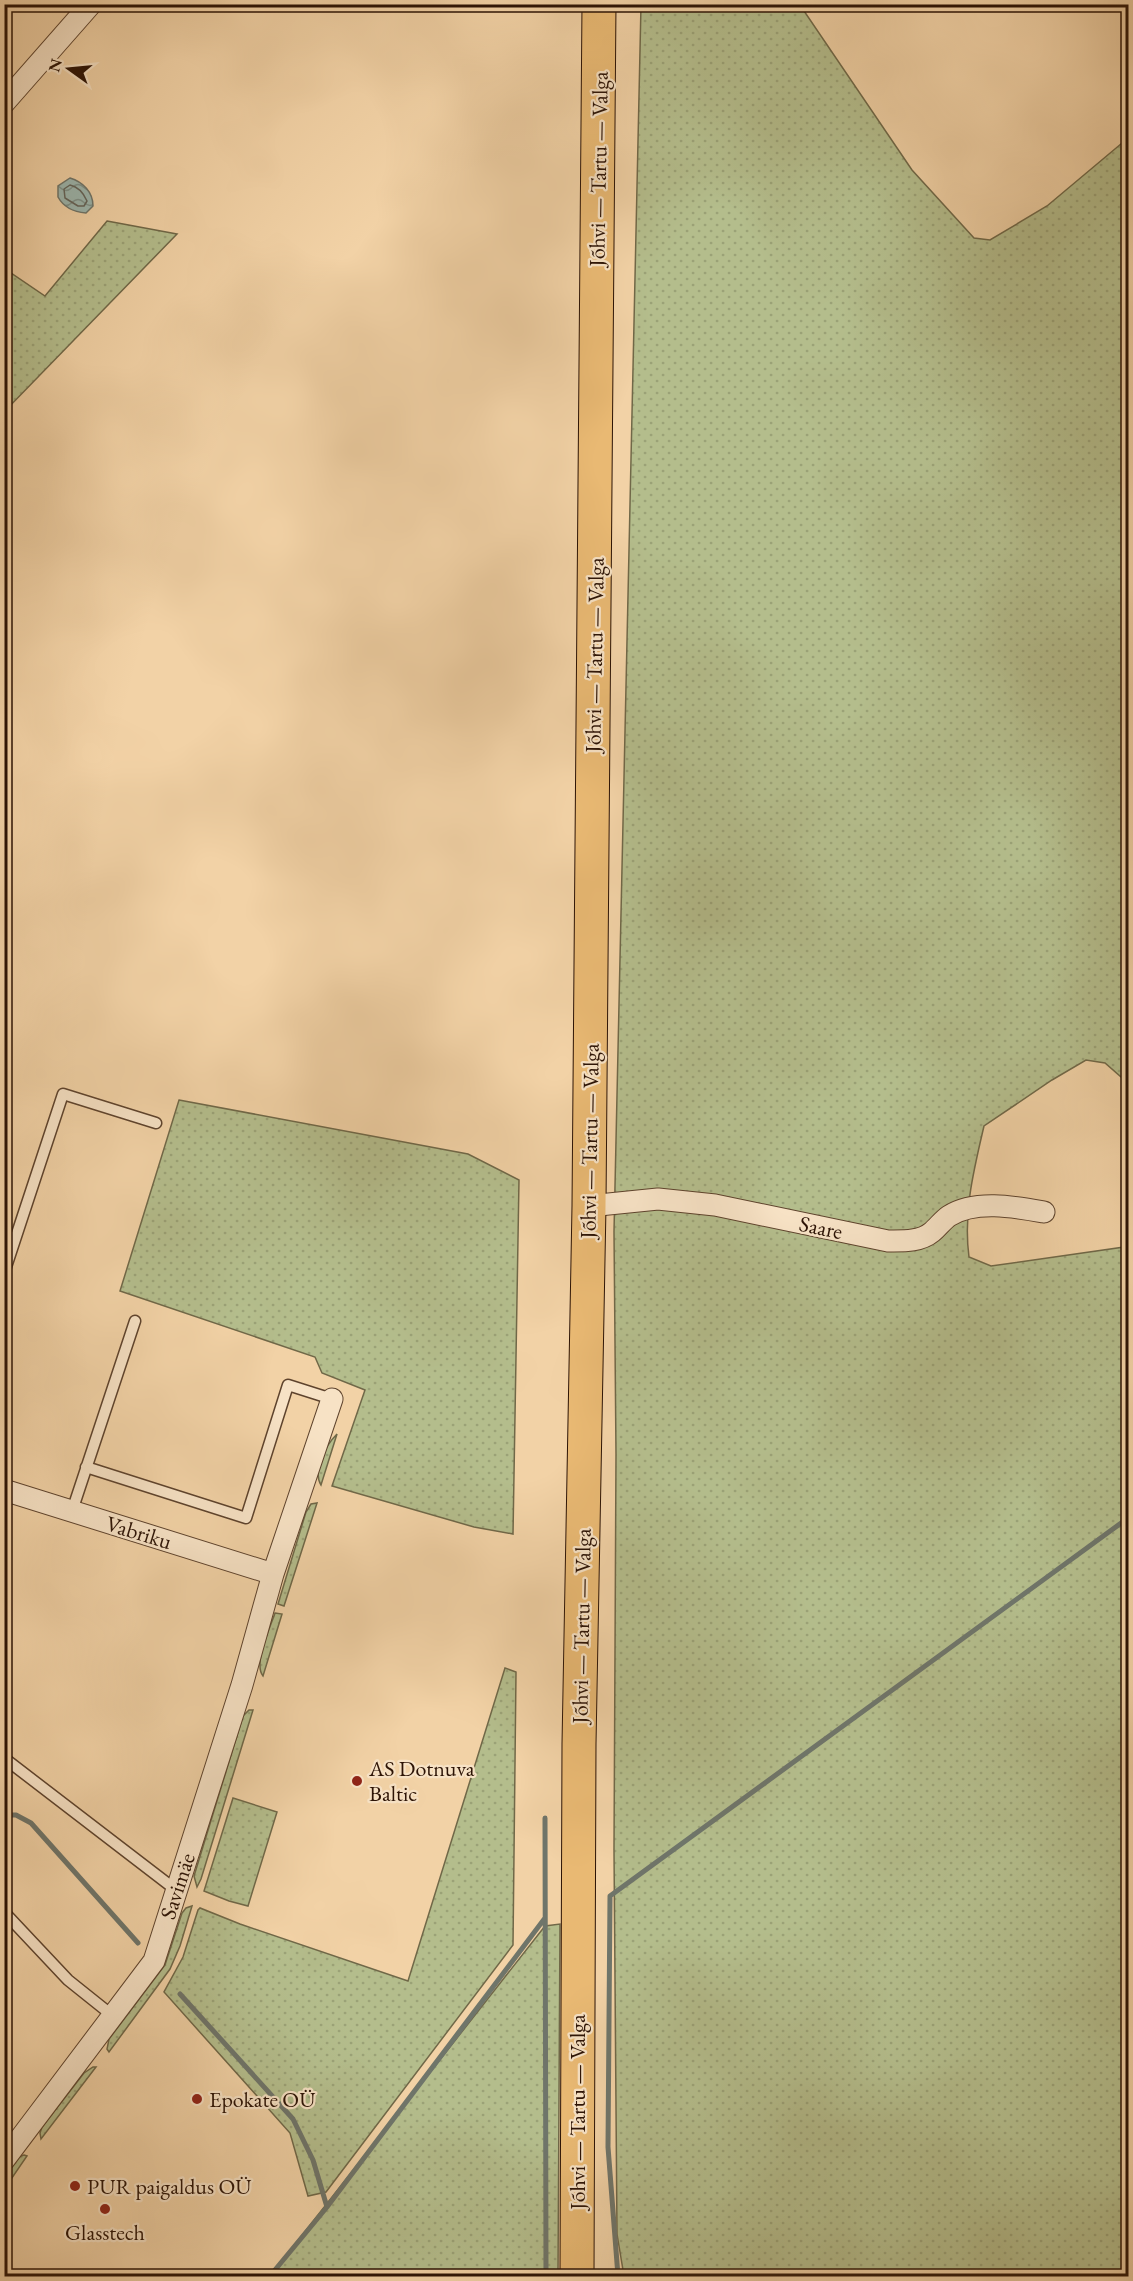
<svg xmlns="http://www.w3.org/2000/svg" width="1133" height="2281" font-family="'EB Garamond',serif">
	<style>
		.grass { fill: url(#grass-dots); stroke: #706848; stroke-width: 1.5 }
		.water { fill: url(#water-waves); stroke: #6f756a; stroke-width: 1.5 }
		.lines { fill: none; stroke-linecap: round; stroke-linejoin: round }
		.shore { stroke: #64645a; stroke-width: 1.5 }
		.stream { stroke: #6f756a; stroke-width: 5 }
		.service-casing { stroke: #5e432d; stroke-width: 13 }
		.minor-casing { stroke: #5e432d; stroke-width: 23 }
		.trunk-casing { stroke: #2c1305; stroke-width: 35 }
		.service { stroke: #f7e2c5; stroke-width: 10 }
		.minor { stroke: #f7e2c5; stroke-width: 21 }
		.trunk { stroke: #e9b973; stroke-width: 33 }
		.poi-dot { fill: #8f2418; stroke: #f7e2c5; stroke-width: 2 }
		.labels { text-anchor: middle; stroke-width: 4.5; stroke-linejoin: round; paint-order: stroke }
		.street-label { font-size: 22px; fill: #2c1305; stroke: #f7e2c5 }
		.poi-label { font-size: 22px; fill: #2c1305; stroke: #f7e2c5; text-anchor: start }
	</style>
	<defs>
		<pattern id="grass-dots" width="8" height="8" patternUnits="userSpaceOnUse" patternTransform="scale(1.5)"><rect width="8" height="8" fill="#b4bd8c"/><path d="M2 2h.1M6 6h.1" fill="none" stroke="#9ba277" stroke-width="1.8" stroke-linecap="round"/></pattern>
		<pattern id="water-waves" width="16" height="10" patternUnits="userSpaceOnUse" patternTransform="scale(1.5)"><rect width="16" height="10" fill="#9cb6ae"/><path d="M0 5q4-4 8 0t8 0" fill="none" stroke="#7f938c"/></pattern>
	</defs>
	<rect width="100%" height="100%" fill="#f2d2a6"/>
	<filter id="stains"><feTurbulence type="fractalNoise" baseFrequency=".00333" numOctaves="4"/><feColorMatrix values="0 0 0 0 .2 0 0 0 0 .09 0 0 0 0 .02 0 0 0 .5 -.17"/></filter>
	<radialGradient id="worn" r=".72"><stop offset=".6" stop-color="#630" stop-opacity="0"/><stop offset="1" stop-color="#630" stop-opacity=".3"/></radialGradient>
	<path class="grass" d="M641,5H800L912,170L974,238L990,240L1047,206L1128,138V1083L1105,1063L1086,1060L1052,1080L984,1126C974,1169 963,1212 969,1257L991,1266L1124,1247L1128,1240V1548L1123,1553L1128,1577V2276H624L617,2234L614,1850L616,1454L614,1232Z
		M107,221L177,234L5,411V269L45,296Z
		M179,1100L468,1154L519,1180L513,1534L474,1527L332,1486L365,1390L322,1373L315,1357L120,1291Z
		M337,1434L321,1485C312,1470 326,1445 337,1434Z
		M317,1503L284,1606L278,1604L306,1512L311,1504Z
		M275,1613L282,1614L263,1676C253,1664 270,1628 275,1613Z
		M505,1668L516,1672L513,1945L326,2192L308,2196L290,2133L164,1992L183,1957L198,1910L200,1908L240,1924L408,1981Z
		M249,1710H253L201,1879L197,1887L194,1876L243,1716Z
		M233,1798L277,1812L248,1906L229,1901L204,1891Z
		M192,1906L180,1946L170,1969L109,2052L107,2049L109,2039L165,1965L182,1913L186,1908Z
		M560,1924L558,2276H270L545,1926Z
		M93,2067H96L41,2139L40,2133L42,2127L84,2073Z
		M24,2155L27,2156L5,2188C5,2175 11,2158 24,2155Z"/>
	<path class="water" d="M70,178C83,182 93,192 93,206L86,213C74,212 64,208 58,197V186Z"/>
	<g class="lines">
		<path class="shore" d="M70,185C79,187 84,194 87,201L84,206H78L65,198L64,189Z"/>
		<path class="stream" d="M4,1815H16L31,1823L138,1943
			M545,1818L546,2276
			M180,1994L293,2119L313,2160L327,2207
			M270,2276L327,2207L545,1918
			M618,2276L608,2147L610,1896L1128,1518"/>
		<defs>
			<path id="service" d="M4,1273L63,1094L156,1123
				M86,1467L246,1518L288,1385L332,1399
				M72,1511L135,1321
				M4,1758L176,1890
				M4,1912L68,1980L113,2016"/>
			<path id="minor" d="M4,103L91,4
				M589,1206L658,1199L715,1205L888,1241C903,1241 920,1242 932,1232C938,1227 943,1220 949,1216C975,1199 1016,1207 1044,1212
				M4,1490L273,1574
				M4,2160L154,1961L242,1685L273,1574L332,1399"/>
			<path id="trunk" d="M577,2276L579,1744L589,1206L599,4"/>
		</defs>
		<use href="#service" class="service-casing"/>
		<use href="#minor" class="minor-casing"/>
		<use href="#trunk" class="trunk-casing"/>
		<use href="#service" class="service"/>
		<use href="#minor" class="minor"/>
		<use href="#trunk" class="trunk"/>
	</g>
	<g class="poi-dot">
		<circle cx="357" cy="1781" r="6"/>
		<circle cx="197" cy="2099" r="6"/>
		<circle cx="75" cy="2186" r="6"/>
		<circle cx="105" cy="2209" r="6"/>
	</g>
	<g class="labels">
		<g class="street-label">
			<text transform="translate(598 169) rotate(-89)" y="8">Jõhvi — Tartu — Valga</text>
			<text transform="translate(594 655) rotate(-89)" y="8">Jõhvi — Tartu — Valga</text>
			<text transform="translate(589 1141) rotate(-89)" y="8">Jõhvi — Tartu — Valga</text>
			<text transform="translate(821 1227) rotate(12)" y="8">Saare</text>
			<text transform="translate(139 1532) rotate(17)" y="8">Vabriku</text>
			<text transform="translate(581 1626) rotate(-89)" y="8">Jõhvi — Tartu — Valga</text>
			<text transform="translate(177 1886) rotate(-72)" y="8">Savimäe</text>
			<text transform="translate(577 2112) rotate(-90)" y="8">Jõhvi — Tartu — Valga</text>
		</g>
		<g class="poi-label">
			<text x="369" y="1776">AS Dotnuva<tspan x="369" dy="25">Baltic</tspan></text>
			<text x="209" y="2107">Epokate OÜ</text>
			<text x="87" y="2194">PUR paigaldus OÜ</text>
			<text x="105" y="2240" text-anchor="middle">Glasstech</text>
		</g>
	</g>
	<rect width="1133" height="2281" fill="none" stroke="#f2d2a6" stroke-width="24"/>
	<rect x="6" y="6" width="1121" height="2269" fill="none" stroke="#2c1305" stroke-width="3"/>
	<rect x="12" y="12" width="1109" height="2257" fill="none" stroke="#2c1305" stroke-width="1.5"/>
	<g transform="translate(69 69) rotate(285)" stroke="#f7e2c5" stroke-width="4.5" paint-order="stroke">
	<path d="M0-4.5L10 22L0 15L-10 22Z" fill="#2c1305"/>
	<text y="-9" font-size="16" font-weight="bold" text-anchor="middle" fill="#2c1305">N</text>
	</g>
	<rect width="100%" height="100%" filter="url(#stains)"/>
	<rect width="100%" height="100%" fill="url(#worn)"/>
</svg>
